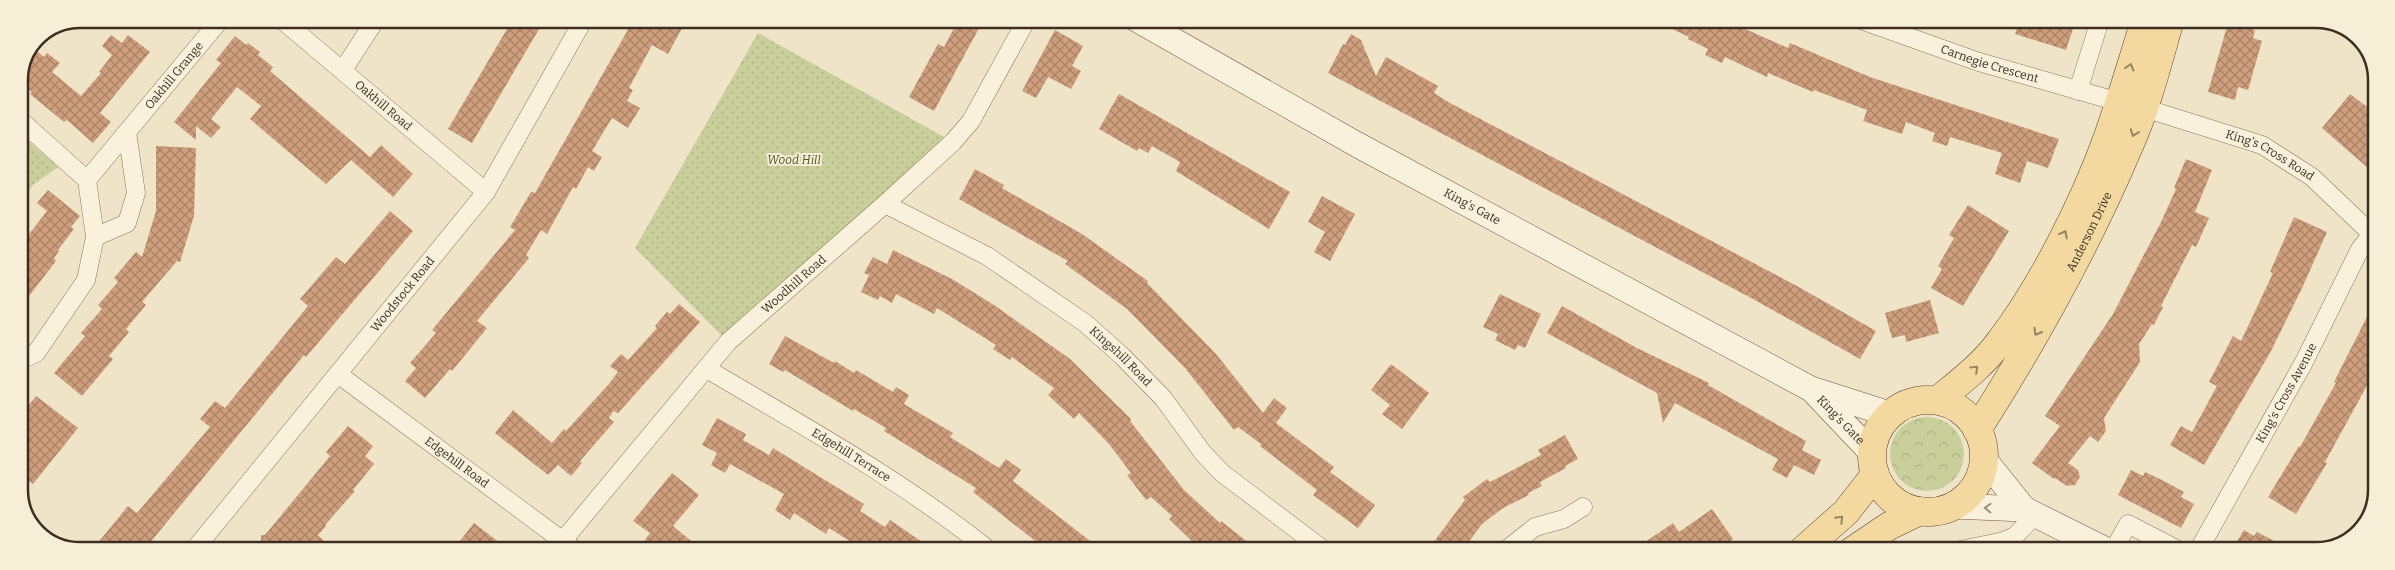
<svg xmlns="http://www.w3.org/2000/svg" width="2395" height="570" font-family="Bitter,serif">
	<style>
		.forest { fill: url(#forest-crowns) }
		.park { fill: url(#park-dots) }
		.building { fill: url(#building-cross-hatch) }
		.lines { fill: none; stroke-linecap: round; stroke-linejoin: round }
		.street-casing { stroke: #8d765c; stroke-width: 19 }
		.secondary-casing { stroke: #6f573f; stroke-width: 26 }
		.primary-casing { stroke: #5b4430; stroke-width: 29 }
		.street { stroke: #faf1dc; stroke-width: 18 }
		.secondary { stroke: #faf1dc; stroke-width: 25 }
		.primary { stroke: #f3d9a0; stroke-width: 28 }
		.oneway { stroke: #988460 }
		.oneway2 { stroke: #9c907e }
		.labels { text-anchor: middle; stroke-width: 4; stroke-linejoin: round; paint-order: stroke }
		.street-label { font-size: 12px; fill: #3d2e20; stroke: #f7eed8 }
		.park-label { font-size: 12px; font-style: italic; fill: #4d5a26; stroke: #f7eed8 }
		.rim { fill: none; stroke: #3d2e20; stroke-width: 2.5 }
	</style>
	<defs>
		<pattern id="forest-crowns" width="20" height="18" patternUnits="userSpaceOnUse" patternTransform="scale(1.25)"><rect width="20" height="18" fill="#c9cf9b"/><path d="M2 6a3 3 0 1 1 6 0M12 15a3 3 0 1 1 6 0" fill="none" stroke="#aeb285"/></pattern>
		<pattern id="park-dots" width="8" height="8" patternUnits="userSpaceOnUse" patternTransform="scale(1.25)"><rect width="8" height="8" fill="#c9cf9b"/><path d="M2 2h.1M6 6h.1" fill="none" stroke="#aeb285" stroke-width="1.8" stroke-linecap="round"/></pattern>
		<pattern id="building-cross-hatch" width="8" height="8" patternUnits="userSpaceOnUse" patternTransform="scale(1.25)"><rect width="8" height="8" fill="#cf9f7d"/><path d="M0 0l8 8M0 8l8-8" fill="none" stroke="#a98266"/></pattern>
	</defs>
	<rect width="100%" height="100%" fill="#f0e4c8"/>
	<path class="forest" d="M1890 454a37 37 0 1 1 74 0a37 37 0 1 1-74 0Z"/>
	<path class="park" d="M758,33L953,142L728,342L635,248Z
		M19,133L58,167L33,185L19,203Z"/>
	<path class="building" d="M513,19H545L472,143L448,129Z
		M634,19H687L668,54L652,45L629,88L633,90L627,101L640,108L628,128L612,118L592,151L602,157L594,171L588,167L576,189L573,187L547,234L541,230L526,255L529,258L477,321L487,328L452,371L450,369L425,398L405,381L416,368L410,363L436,333L432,330L515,230L510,227L531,192L535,193Z
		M959,19H984L934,111L909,97L938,44L944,47Z
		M1653,20H1725L1788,48L1790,43L1870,77L2059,139L2048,168L2027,161L2020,183L1995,174L2002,153L1950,137L1947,146L1932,141L1935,133L1906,122L1902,134L1863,121L1867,110L1814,90L1813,92L1768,73L1767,77L1725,57L1722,63L1705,55L1708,49L1688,39L1689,37Z
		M2020,20H2076L2066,50L2015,34Z
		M2228,23L2255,30L2253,38L2262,41L2248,90L2238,87L2235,100L2208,92Z
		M1055,30L1083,46L1072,66L1081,71L1071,89L1048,77L1036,98L1022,91Z
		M1351,34L1361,40L1376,76L1386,57L1438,86L1434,93L1450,103L1797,286L1876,331L1860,359L1753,299L1328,73L1343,44L1345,45Z
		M111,35L122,43L128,35L150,52L100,113L111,122L93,143L67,120L64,122L30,94L32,92L22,84L26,79L21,74L32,47L44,57L47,53L60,63L52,72L81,96L101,73L99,72L112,55L102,46Z
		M235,36L246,45L248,43L260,52L258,55L273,67L270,71L370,157L381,145L413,174L393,197L351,160L326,184L250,119L261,106L237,87L211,119L221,127L211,138L196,126V140L174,122L221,63L216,60Z
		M1119,94L1290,192L1269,229L1176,171L1180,162L1152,146L1148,153L1139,148L1137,151L1099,129Z
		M2350,94L2371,110L2372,119L2368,124L2376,132V175L2322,128Z
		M156,146L196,148L194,216L180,262L177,261L142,302L146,305L126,329L129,332L109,356L113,359L82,396L54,373L85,336L81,333L102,309L98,305L118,282L114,278L136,252L142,257L156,211Z
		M2186,159L2212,170L2195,212L2209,218L2196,247L2192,245L2161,306L2163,307L2154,325L2152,324L2139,344L2140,362L2104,418L2106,431L2098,442L2090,436L2068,463L2078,470L2080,477L2075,485L2067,486L2055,478L2054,479L2032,463L2060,426L2045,416L2113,314L2161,222L2176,189L2174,188Z
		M975,169L1004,185L1002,188L1082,234L1148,281L1147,283L1216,354L1263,413L1274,398L1287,408L1276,423L1334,467L1330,472L1375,505L1358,528L1313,495L1317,490L1260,446L1261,444L1238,427L1234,430L1185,368L1127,309L1065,264L1068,261L959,199Z
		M48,190L80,216L71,227L74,229L58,250L59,251L54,258L56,261L19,309V247L47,211L37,203Z
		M1322,196L1355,214L1330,261L1314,252L1325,232L1308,222Z
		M1968,205L2009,231L1963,306L1931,288L1942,269L1938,266L1954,238L1949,235Z
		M390,211L413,231L306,357L304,355L144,550H92L128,506L137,513L210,427L200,419L215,401L225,408L308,306L300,299L336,257L345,264Z
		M2294,217L2327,232L2303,286L2270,353L2204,465L2170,445L2181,426L2192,432L2217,386L2209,382L2233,336L2241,341L2273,273L2270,272Z
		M893,250L952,279L994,305L1070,359L1131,419L1130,421L1184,490L1220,523L1221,521L1259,551H1202L1169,519L1172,516L1151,497L1146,500L1127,475L1131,473L1109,444L1079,413L1074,419L1048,395L1054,388L1012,357L1010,360L993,349L996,345L937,308L934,314L896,294L892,303L880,296L878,300L861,292L869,275L864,273L873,257L887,264Z
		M1500,294L1541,314L1525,348L1518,345L1515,350L1495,340L1498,334L1483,327Z
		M2376,299L2375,371L2325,462L2327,463L2296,514L2268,497L2299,446L2300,447L2336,383L2334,382Z
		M1930,300L1939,333L1906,342L1905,335L1892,338L1885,313Z
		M679,304L700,322L618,413L613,411L609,418L614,422L580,461L582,463L571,476L558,465L548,475L495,433L513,410L552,443L564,429L566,431L608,385L618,372L610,366L621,354L628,360L657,328L655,326L667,312L670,314Z
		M1562,306L1637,348L1709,383L1708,385L1806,441L1802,450L1821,460L1814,475L1794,465L1787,478L1772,470L1778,459L1675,403L1663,423L1657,393L1547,333Z
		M785,336L834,363L835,361L854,373L856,370L893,392L896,387L909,395L904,404L953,433L950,437L999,468L1006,459L1021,470L1013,481L1103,551H1048L973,492L976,488L884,431L886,428L854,409L853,411L785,370L783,372L769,364Z
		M1391,364L1429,393L1402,429L1382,414L1390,405L1371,390Z
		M36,396L78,428L33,484L19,473V454L26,446L19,441V417Z
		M717,418L746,434L743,440L769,455L773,448L864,504L860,511L885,527L890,520L934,550H864L829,528L826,534L794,513L790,520L775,510L784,494L730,464L725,473L711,465L717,453L702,445Z
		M348,426L373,446L365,456L374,464L353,490L355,491L325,525L326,526L318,535L324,541L316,550H253L261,540V535H265L330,456L326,452Z
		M1565,435L1578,459L1565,466L1566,468L1540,482L1542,486L1528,493L1529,495L1503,508L1482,524L1462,551H1427L1465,500L1463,497L1487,479L1490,482L1541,455L1538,450Z
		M2131,470L2143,476L2145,472L2164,481L2184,492L2181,497L2194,504L2181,528L2118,495Z
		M672,473L699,495L673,526L702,550H638L650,533L633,521Z
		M1712,509L1733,539L1716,551H1632L1673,523L1679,532Z
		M474,523L509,550H453Z
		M2244,530L2254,536L2257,532L2293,551H2231Z"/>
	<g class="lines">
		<defs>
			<g id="street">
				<path id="s1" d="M281,19L486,192"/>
				<path id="s2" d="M1861,20L1979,62L2119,102"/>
				<path d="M343,70L376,19"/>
				<path d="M2078,91L2100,20"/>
				<path id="s3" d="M2144,108L2262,145L2312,177L2376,238"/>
				<path d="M19,119L87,180L95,237L86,280L36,353L19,361"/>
				<path id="s4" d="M87,180L221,19"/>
				<path id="s5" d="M885,204L987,256L1085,323L1122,356L1163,398L1203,453L1222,473L1325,551"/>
				<path d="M95,237L127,223L136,193L127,132"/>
				<path id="s6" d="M707,369C803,426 902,480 990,551"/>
				<path id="s7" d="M338,374L575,550"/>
				<path id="s8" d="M194,550L486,192L584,19"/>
				<path id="s9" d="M555,550L728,342L885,204L953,142L971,121L1027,19"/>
				<path d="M1505,551L1535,527L1564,519L1583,507"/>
				<path d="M1956,551L2004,541L2015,536L2036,514"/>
				<path d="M2113,551L2128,524L2180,551"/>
				<path id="s10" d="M2198,551L2304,362L2360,249L2372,234"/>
			</g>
			<g id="secondary">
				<path id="s11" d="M1136,19L1356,144L1811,389L1889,414"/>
				<path id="s12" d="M1816,394L1871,452"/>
				<path d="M1984,459L2024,509"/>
				<path d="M1952,506L2024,509L2108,551"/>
			</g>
			<g id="primary">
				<circle cx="1928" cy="456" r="56"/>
				<path d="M1938,400C1960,382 1984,364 2001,340C2042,286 2084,203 2107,139C2121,100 2133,60 2145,20"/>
				<path id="s13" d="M1977,430C2035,339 2087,245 2129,146C2147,106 2158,62 2170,20"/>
				<path d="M1802,551L1846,512L1875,475"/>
				<path d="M1852,551L1889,526L1920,511"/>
			</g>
		</defs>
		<use href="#street" class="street-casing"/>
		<use href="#secondary" class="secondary-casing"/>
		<use href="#primary" class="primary-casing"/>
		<use href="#street" class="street"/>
		<use href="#secondary" class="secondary"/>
		<use href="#primary" class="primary"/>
	</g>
	<defs><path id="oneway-chevron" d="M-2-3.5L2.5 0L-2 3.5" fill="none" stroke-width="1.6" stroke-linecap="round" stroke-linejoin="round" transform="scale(1.25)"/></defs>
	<g class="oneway">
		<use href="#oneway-chevron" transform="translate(2130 67) rotate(-73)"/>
		<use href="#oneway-chevron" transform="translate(2134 133) rotate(110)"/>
		<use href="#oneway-chevron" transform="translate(2064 234) rotate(-62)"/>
		<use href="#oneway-chevron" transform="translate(2037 332) rotate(120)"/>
		<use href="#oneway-chevron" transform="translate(1975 369) rotate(-43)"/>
		<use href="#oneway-chevron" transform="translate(1840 519) rotate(-45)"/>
	</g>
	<use class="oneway2" href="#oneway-chevron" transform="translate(1988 508) rotate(-178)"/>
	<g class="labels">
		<g class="street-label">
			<text dy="4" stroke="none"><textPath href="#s2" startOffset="136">Carnegie Crescent</textPath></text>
			<text dy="4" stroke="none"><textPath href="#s4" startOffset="136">Oakhill Grange</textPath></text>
			<text dy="4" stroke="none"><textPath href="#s1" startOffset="134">Oakhill Road</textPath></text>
			<text dy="4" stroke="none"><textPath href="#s3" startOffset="135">King's Cross Road</textPath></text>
			<text dy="4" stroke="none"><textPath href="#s11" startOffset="385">King's Gate</textPath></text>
			<text dy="4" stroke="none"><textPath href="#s13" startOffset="228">Anderson Drive</textPath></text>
			<text dy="4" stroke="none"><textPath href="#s9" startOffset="358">Woodhill Road</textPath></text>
			<text dy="4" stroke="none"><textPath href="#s8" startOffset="330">Woodstock Road</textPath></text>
			<text dy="4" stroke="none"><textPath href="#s5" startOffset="282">Kingshill Road</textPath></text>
			<text dy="4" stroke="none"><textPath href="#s10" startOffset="181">King's Cross Avenue</textPath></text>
			<text dy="4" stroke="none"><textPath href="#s12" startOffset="36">King's Gate</textPath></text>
			<text dy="4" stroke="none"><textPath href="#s6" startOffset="168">Edgehill Terrace</textPath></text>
			<text dy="4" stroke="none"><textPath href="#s7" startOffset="148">Edgehill Road</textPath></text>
		</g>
		<g class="park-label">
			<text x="794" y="164">Wood Hill</text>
		</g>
	</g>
	<path d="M0 0H2395V570H0ZM80 28H2316A52 52 0 0 1 2368 80V490A52 52 0 0 1 2316 542H80A52 52 0 0 1 28 490V80A52 52 0 0 1 80 28Z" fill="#f7eed8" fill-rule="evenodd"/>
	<path class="rim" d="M80 28H2316A52 52 0 0 1 2368 80V490A52 52 0 0 1 2316 542H80A52 52 0 0 1 28 490V80A52 52 0 0 1 80 28Z"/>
</svg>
